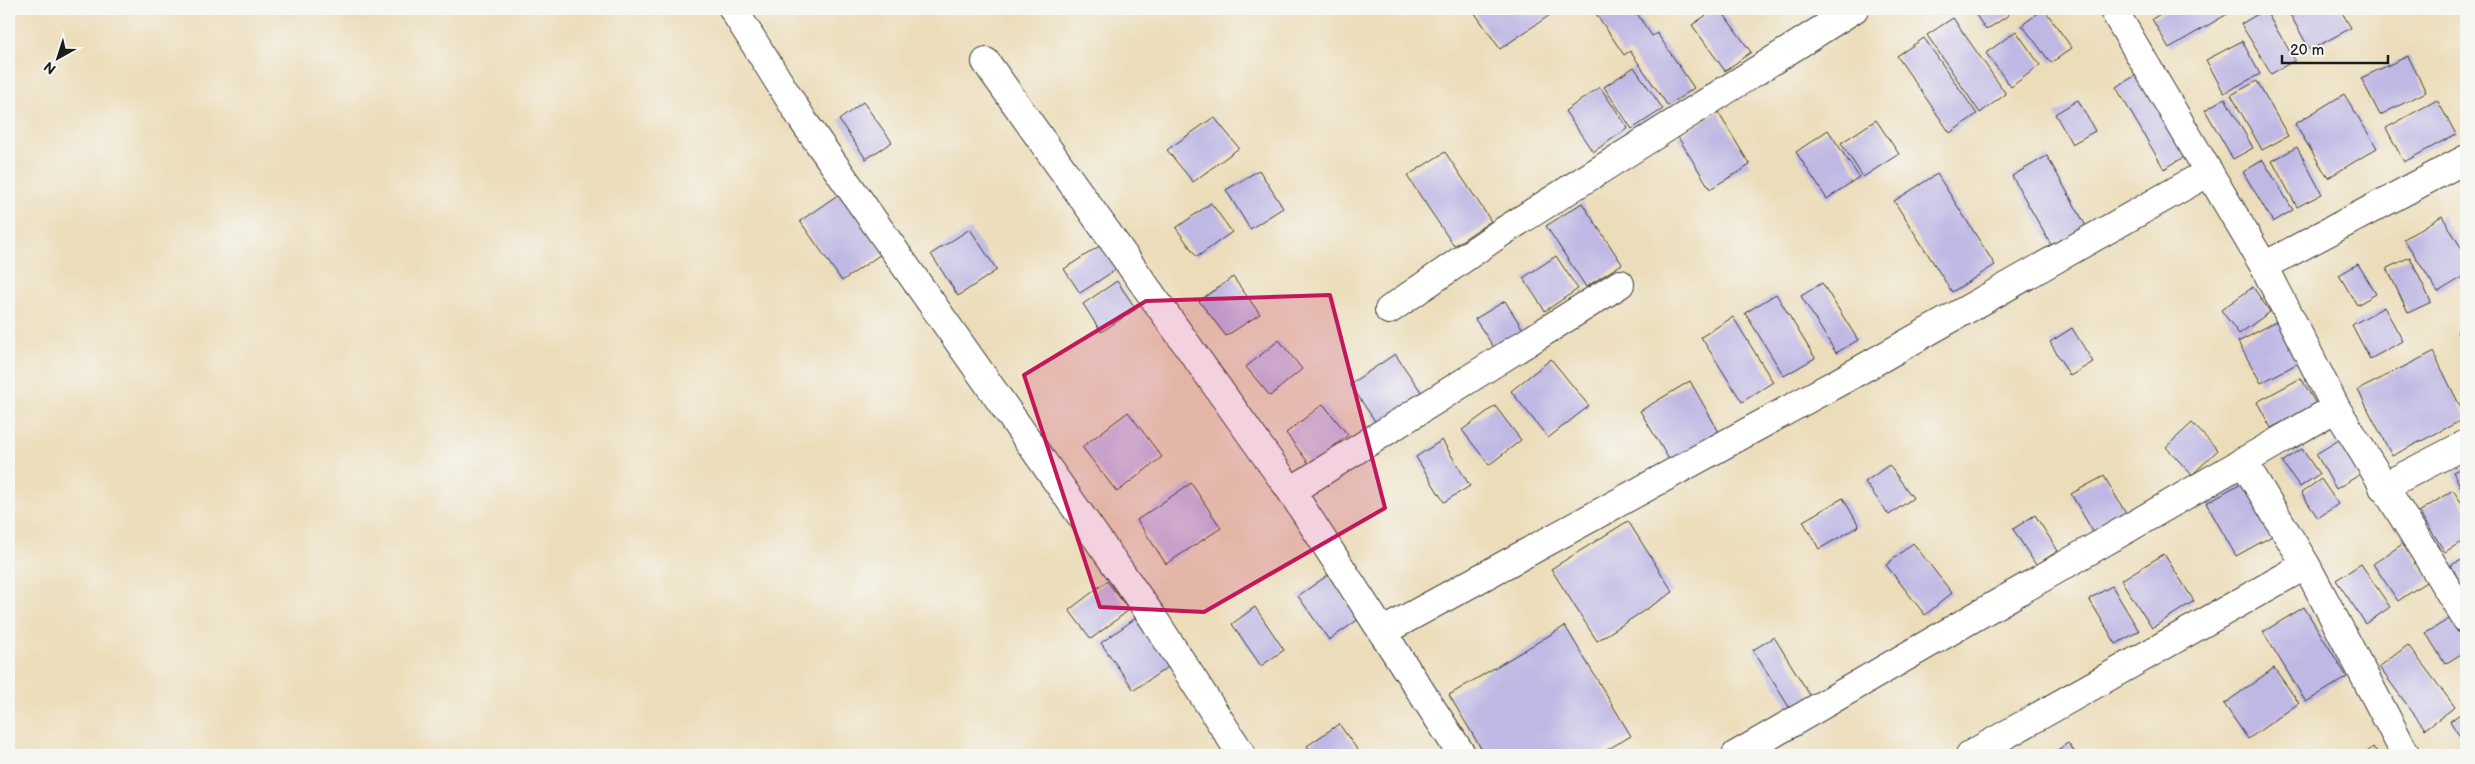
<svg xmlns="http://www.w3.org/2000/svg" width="2475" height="764" font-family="'Balsamiq Sans',sans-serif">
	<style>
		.building { fill: #bfb8e4 }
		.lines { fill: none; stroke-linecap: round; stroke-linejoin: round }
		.minor-casing { stroke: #3b3934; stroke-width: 30 }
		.minor { stroke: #fff; stroke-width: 28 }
		.marked { fill: #c2185b; fill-opacity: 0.2; stroke: #c2185b; stroke-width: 4; stroke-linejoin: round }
	</style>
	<rect width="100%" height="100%" fill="#f6f6f2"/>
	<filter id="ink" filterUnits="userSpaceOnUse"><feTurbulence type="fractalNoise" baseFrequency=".02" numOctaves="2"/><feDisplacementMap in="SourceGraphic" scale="10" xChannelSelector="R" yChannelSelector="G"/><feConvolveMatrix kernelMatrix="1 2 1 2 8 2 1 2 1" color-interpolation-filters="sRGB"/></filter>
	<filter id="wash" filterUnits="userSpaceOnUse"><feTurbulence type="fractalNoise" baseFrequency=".0096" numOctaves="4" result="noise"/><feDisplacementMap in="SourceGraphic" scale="20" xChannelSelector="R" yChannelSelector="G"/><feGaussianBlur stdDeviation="1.12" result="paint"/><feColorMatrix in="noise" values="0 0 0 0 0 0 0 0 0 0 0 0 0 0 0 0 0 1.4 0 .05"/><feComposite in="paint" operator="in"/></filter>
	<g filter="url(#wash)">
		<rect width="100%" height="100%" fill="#ecddba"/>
		<g id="blocks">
			<path class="building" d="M1472,9H1546L1550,15L1500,49Z
				M1593,9H1634L1652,36L1657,33L1694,88L1668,106L1630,51L1624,55Z
				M1715,9H1720L1751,52L1725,71L1692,25Z
				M1972,9H2005L2009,15L1986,30Z
				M2044,9L2072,48L2051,63L2022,25Z
				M2169,9H2236L2169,48L2152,19Z
				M2287,9H2340L2351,28L2310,50Z
				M2265,10L2295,60L2271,74L2241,24Z
				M1953,18L2006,94L1980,113L1927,35Z
				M2016,31L2040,65L2011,87L1986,53Z
				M1924,38L1977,114L1950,133L1897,56Z
				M2242,41L2260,74L2224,93L2206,60Z
				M2408,56L2426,92L2380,115L2361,78Z
				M1634,67L1663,109L1632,129L1604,87Z
				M2143,71L2191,153L2164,169L2116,87Z
				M2257,81L2288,136L2262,150L2231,95Z
				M1600,87L1628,128L1593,152L1565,111Z
				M2344,94L2377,148L2328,178L2295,124Z
				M2225,98L2253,148L2233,159L2205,110Z
				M2078,100L2095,131L2072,144L2055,114Z
				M2437,100L2456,134L2404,162L2386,128Z
				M863,102L892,142L866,159L839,120Z
				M1718,112L1750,165L1710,189L1678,137Z
				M1214,117L1239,148L1193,182L1167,150Z
				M1876,120L1899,154L1863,177L1841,143Z
				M1828,130L1859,177L1827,199L1796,152Z
				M2297,147L2322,194L2297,207L2272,161Z
				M1445,152L1491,221L1454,246L1407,176Z
				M2047,156L2086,226L2051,245L2012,176Z
				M2263,160L2293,210L2273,222L2243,172Z
				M1259,170L1283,208L1250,229L1226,190Z
				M1937,174L1995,265L1952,292L1894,201Z
				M842,192L884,252L842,281L800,221Z
				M1211,203L1232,232L1197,257L1176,228Z
				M1582,203L1622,264L1586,287L1546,226Z
				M2442,216L2466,256V275L2438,292L2404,239Z
				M970,229L997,270L958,296L931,254Z
				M1101,245L1117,269L1080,293L1064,269Z
				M1556,256L1578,289L1545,311L1523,278Z
				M2410,257L2431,302L2408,313L2387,268Z
				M2358,264L2376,294L2357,305L2339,275Z
				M1233,277L1260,314L1226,336L1199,301Z
				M1117,281L1136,309L1101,332L1083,304Z
				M1822,283L1858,340L1836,353L1801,296Z
				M2253,287L2270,312L2239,334L2221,310Z
				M1776,294L1815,358L1784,376L1745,313Z
				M1505,301L1524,331L1495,349L1475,319Z
				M2384,307L2403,341L2370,359L2352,325Z
				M1733,317L1773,382L1742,402L1701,337Z
				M2281,319L2304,360L2261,383L2238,342Z
				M2466,327V348L2457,332Z
				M2072,328L2093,362L2070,376L2050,342Z
				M1279,340L1302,369L1270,396L1246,367Z
				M2433,352L2466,418L2392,456L2358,390Z
				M1395,354L1424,396L1379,427L1350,384Z
				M1551,359L1589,406L1548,438L1511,391Z
				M2301,378L2316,404L2271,428L2257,402Z
				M1690,381L1719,432L1670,461L1640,411Z
				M1323,404L1348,435L1310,465L1286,433Z
				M1495,406L1521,440L1489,465L1462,430Z
				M1128,412L1162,457L1117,492L1082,447Z
				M2192,423L2218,450L2192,475L2166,447Z
				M2344,437L2364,472L2336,489L2316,454Z
				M1442,440L1470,486L1444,502L1416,457Z
				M2302,449L2319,474L2300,487L2282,462Z
				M1889,465L1913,498L1889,515L1865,482Z
				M2466,466V498L2453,472Z
				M2104,476L2128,517L2095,535L2071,494Z
				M2321,479L2338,504L2318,518L2301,493Z
				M2243,482L2274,535L2236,556L2206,503Z
				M1191,483L1221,528L1166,564L1137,520Z
				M2453,490L2466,510V539L2445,552L2419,512Z
				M1843,498L1859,526L1819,549L1803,521Z
				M2035,515L2058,551L2036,565L2013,529Z
				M1628,521L1673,592L1597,641L1551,569Z
				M1913,543L1952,593L1925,615L1886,565Z
				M2404,543L2429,580L2398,601L2373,564Z
				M2164,554L2194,601L2152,628L2121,580Z
				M2466,558V595L2451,565Z
				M2361,564L2390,607L2366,624L2336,580Z
				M1328,575L1359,619L1329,640L1298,596Z
				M1107,581L1129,610L1091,639L1069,610Z
				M2112,586L2139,631L2116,644L2089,599Z
				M1255,607L1284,650L1261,666L1232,624Z
				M2304,607L2347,677L2306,702L2263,632Z
				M1140,615L1174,663L1134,690L1101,643Z
				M2449,619L2466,644V651L2445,664L2426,633Z
				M1565,626L1631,736L1598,755H1485L1449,695Z
				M1774,637L1811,697L1791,710L1753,650Z
				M2408,645L2455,707L2425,729L2379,667Z
				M2274,668L2299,703L2248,739L2224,704Z
				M2466,710V742L2464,743L2450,721Z
				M1339,724L1361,755H1313L1307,746Z
				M2068,743L2077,755H2050Z
				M2373,747L2380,755H2364Z"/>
		</g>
	</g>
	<g filter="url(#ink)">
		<use href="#blocks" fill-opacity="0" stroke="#3b3934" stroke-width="1"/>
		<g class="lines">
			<defs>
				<path id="minor" d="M733,9L804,122L1153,618L1242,755
					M2113,9L2264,266L2336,408L2466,619
					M986,62L1291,491L1462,755
					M2264,266L2466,159
					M1389,310L1502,232L1854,9
					M2243,461L2306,565L2406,755
					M2383,487L2466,444
					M1291,491L1620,284
					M1382,632L1846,378L2209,172
					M1736,755L2336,408
					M1970,755L2306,565"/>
			</defs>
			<use href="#minor" class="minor-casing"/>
			<use href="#minor" class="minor"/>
		</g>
	</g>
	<path class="marked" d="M1330,295L1385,508L1204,612L1100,607L1024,375L1146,301Z"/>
	<rect width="2475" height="764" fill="none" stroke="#f6f6f2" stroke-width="30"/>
	<g transform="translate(58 58) rotate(219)" stroke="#f6f6f2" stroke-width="4" paint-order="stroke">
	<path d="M0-4L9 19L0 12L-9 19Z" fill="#1c1c1c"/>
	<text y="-8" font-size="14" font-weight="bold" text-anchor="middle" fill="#1c1c1c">N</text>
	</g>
	<path d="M2282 55v8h106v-8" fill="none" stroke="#1c1c1c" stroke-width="2.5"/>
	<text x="2290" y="55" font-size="15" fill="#1c1c1c" stroke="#f6f6f2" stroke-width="4" paint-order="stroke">20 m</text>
</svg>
